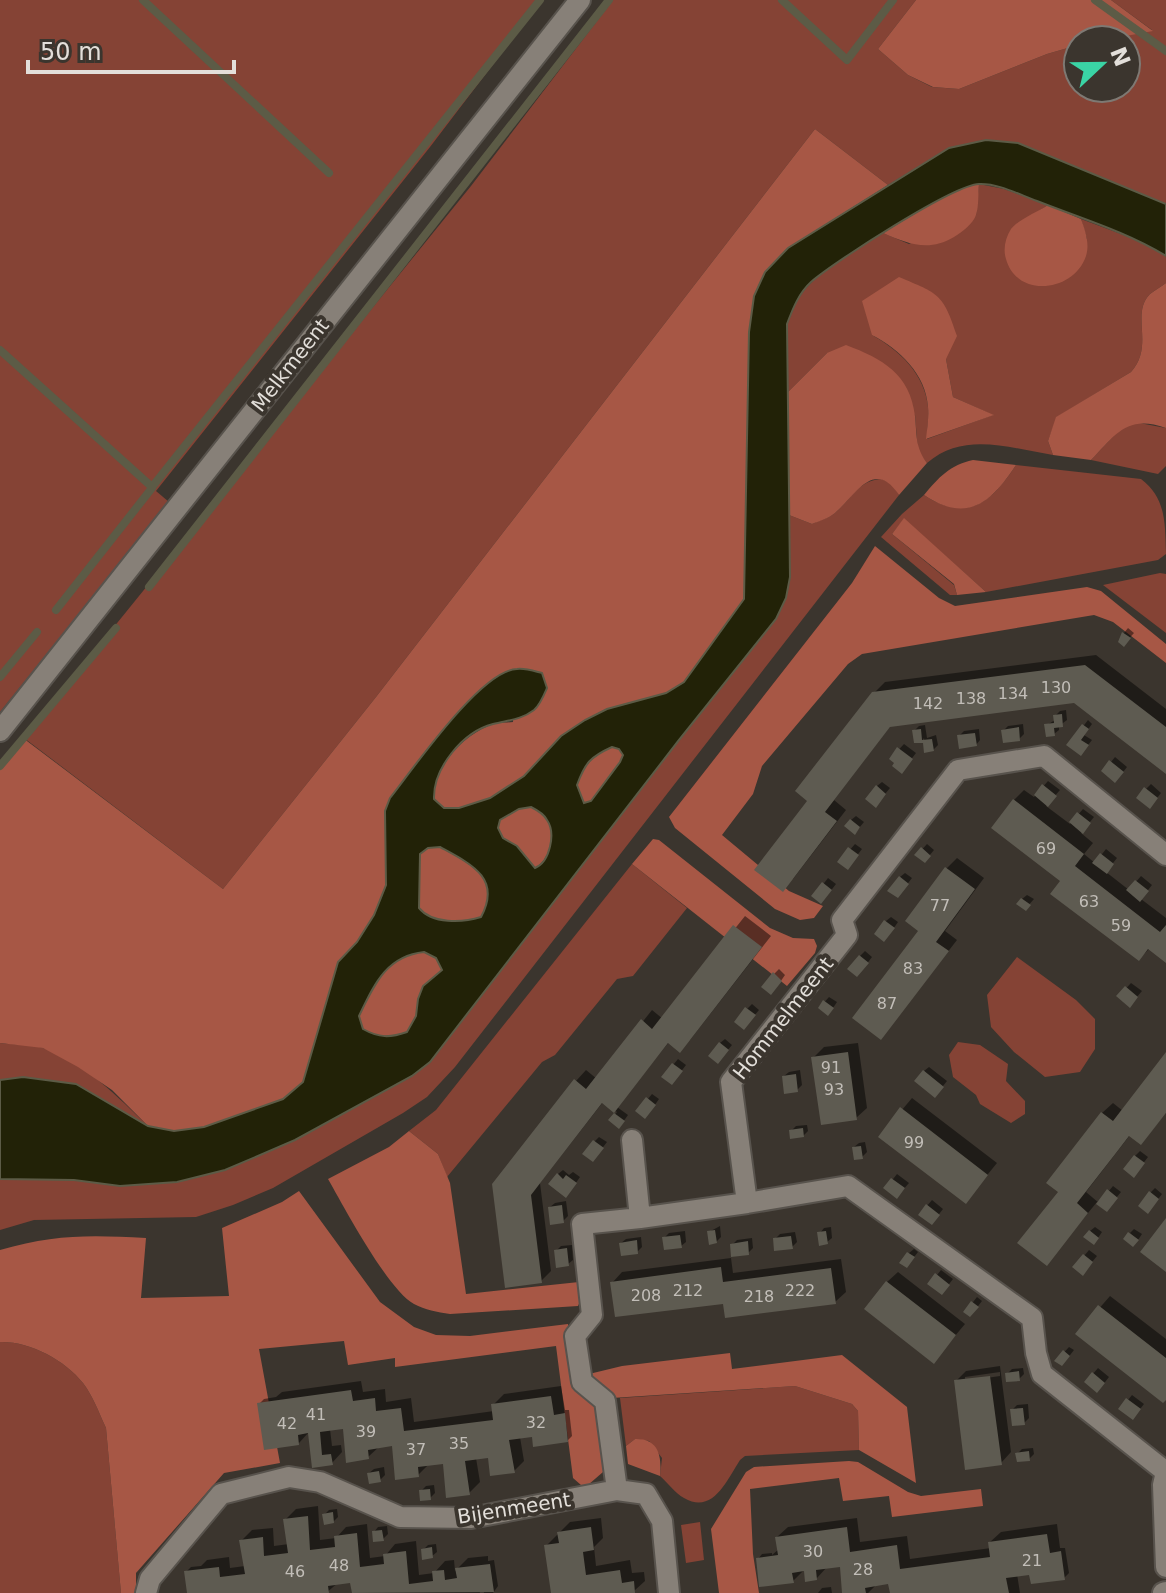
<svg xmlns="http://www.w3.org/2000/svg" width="1166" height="1593" font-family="'DejaVu Sans',sans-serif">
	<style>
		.green { fill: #854335; fill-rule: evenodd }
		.forest { fill: #a75745 }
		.water { fill: #222207; stroke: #5c5b46; stroke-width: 2; fill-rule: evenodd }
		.shadow { fill: #0007; fill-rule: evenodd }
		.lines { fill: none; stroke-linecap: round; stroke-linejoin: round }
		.stream { stroke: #5c5b46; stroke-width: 8 }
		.building { fill: #5e5b51 }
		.minor-casing { stroke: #58534d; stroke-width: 24 }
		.minor { stroke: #878078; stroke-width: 20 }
		.labels { text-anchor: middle; stroke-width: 8; stroke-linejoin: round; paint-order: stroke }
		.number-label { font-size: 16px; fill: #c2beb8 }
		.street-label { font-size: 20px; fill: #e3dfda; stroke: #3b352e }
	</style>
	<rect width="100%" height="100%" fill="#3b352e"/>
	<path class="green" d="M0,0H542L430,147L156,491L169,502L0,712Z
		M613,0H916L878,49L908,75L932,87L959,89L1047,54L1078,45V88H1126V40H1104L1152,30L1111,0H1166V204L1018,143L987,140L949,148L888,185L815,129L376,697L223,889L24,738L471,186Z
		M979,184L1004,189L1048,205L1012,228L1087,239L1081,219L1145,243L1166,256V283C1161,287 1155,290 1150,294C1130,314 1155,345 1131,372L1057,417L1048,441L1053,455C1009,448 964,431 927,463L918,452L915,415L827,353L788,392C788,370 784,345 787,324C794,283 850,253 883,233L909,244L976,215ZM872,335L946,359L953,397L993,415L927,439C927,429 929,417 928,407C925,374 899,350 872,335Z
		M1134,422L1166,428V466L1158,474L1091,460L1118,431Z
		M1016,465L1141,479C1166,498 1165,522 1166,554L1158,560L986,592L904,519L892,534L954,585L957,595H950L881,537L902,514L924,495C967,523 991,503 1016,465Z
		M882,479L893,485L899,495L455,1067L427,1097L403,1113L273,1188L233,1205L196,1217L34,1220L0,1230V1179L74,1180L120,1186L177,1182L225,1170L295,1140L412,1076L430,1061L679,740L776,619L790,578L789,515L812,524C820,520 830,518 836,512C852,498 859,480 882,479Z
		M1160,573L1166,574V633L1103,585Z
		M632,864L687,908L633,976L617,979L555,1055L542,1062L447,1177L438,1154L409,1131L436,1110Z
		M1017,957L1076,1000L1095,1019V1049L1080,1072L1045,1077L1014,1052L991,1027L987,995Z
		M958,1042L980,1045L1008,1064L1006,1081L1025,1101V1114L1011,1123L980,1104L976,1095L953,1077L949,1055Z
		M0,1043C14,1045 31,1044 43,1048C84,1062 118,1097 148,1126L76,1084L23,1077L0,1080Z
		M0,1342C29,1341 65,1360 83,1383C93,1396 99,1413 106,1428L121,1593H0Z
		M795,1386L852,1404L858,1411L859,1450L745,1456L740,1460C727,1480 713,1515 684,1498C675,1493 668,1483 660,1476L662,1458L649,1441L635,1439L626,1446L620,1398Z
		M700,1522L704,1560L686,1563L681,1525Z"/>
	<path class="forest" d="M916,0H1111L1153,31L1104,40H1078V45L1047,54L959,89L933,87L908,75L878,49Z
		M815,129L888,185L788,248L754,296L749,332L744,599L684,682L666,693L607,709L561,736L524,776L490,798L459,808L444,809L434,799C433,769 460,738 488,726C495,722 505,723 513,722L515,669L385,811L386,885L374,915L357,942L338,962L303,1082L283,1099L204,1127L174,1131L148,1126L112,1090L78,1067L43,1048L0,1043V767L23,738L223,889L376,697Z
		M979,184C978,193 979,206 976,215C973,224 962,232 954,237C929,252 908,244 883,233L954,190Z
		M1048,205L1081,219C1085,230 1090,243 1086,256C1074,292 1017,299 1006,259C1003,250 1005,238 1011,229C1018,220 1037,212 1048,205Z
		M899,277C939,294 943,293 957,336L946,359L953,397L994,415L926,439C927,429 929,418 928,407C926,374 899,349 872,335L862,301Z
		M1166,283V428C1127,414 1116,434 1091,460L1053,455L1048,441L1056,417L1131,372C1155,345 1130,314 1150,294C1155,290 1161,287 1166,283Z
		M846,345C883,359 910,374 915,416C917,435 915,447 927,463L899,495C874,457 855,496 835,513C829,518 820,521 812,524L789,515L788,392L827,353Z
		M973,460L1016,465C991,503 967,524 924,495C939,477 950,465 973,460Z
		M904,518L986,592L957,595L954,584L892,534Z
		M875,546L939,598L955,606L1087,587L1101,591L1166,644V663L1113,622L1094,615L862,654L848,664L762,766L753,794L722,835L789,891L823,906L814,918L800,920L775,909L675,828L669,817L852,583Z
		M612,747L619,749L623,755L620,762L591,801L584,803L577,785C584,764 592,757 612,747Z
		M531,807C537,810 544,814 547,819C556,833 550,862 534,868L517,846L503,838L498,828L500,820L519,809Z
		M653,839L659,840L770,928L793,938L814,939L817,946L815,953L787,986L632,864Z
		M439,847C458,857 494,874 489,900C488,905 483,912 481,917C462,923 432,924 419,908L420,854L428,848Z
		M424,952L436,958L442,970L418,999L416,1016L407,1032C390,1037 379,1038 363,1029L359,1016C374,985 386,956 424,952Z
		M409,1131L438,1154L450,1183L466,1294L579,1282L581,1299L578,1306L450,1314C437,1312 425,1310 414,1304C388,1290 344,1207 328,1179L389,1147Z
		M299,1191L380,1302L414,1327L436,1335L470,1336L568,1324L575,1389L598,1410L605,1463L603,1472L588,1485H581L573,1478L556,1346L395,1367V1358L348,1365L344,1341L259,1349L280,1463L224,1473L136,1573V1593H121L106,1428C99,1413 93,1396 83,1383C65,1360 29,1341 0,1342V1250C54,1234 91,1235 146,1238L141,1298L229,1296L222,1228L282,1202Z
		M730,1353L732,1369L842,1355L907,1407L916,1483L859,1450L858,1411L852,1404L795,1386L612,1398L589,1374L622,1366Z
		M635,1439C659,1438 662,1457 660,1476L628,1464L626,1446Z
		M849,1461L858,1462L908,1492L921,1496L981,1489L983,1506L892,1517L889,1496L843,1501L839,1478L750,1489L753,1554L759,1593H719L711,1529L746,1472L754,1467Z"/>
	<path class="water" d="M986,140L1018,143L1166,204V256C1127,232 1080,218 1037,201C1020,195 998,183 979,184C953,185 834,262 811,282C799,293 793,308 787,324L790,577L786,598L776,619L679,740L430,1062L412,1076L295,1140L225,1170L177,1182L120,1186L74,1180L0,1179V1080L23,1077L76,1084L148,1126L174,1131L204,1127L283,1099L303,1082L338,962L357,942L374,915L386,885L385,811L390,798C413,769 481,670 517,669C525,668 534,671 542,673L547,688C544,695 540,705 534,710C521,720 508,720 493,724C462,732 433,769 434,799L444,808H459L490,798L524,776L561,736L585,720L607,709L666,693L684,682L744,599L749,332L754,296L765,272L788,248L949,148ZM612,747L619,749L623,755L620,762L591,801L584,803L577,785C585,763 590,757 612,747ZM531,807C537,810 544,814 547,820C556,833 550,862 535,868L517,846L503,838L498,828L500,820L519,809ZM440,847C471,864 502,878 481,917C462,923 432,924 419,908L420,854L428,848ZM424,952L436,958L442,970L423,986L418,999L416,1016L407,1032C390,1038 379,1038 363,1029L359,1016C374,985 386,956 424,952Z"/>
	<path class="shadow" d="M1128,628L1134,633L1124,644L1120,638Z
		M1096,655L1166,709V771L1075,701L892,724L834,800L846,810L793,879L810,800L874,693L885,682Z
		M1066,710L1067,720L1059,726V730L1054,734L1047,725L1055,720V716L1060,711Z
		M1088,720L1092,724L1084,735L1092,740L1085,749L1069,745Z
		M1023,724L1024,734L1019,739L1003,731L1008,726Z
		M925,725L927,738L936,735L938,745L933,750L926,751L924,738L922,741L914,731L919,726Z
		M979,729L980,740L976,745L959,736L964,731Z
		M904,744L916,753L906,766L891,758Z
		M1115,757L1127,767L1120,776L1111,762Z
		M1048,781L1060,790L1046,806L1070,824L1083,809L1094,817L1081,833L1093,843L1084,854L1095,863L1106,849L1117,858L1106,872L1129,890L1141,876L1152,885L1141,899L1166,918V960L1150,948L1139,959L1063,881L1014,800L1024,790L1034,797Z
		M882,782L890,788L880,800L877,786Z
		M1151,784L1161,793L1154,802L1146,789Z
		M856,816L864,822L859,828L851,820Z
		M855,844L862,849L852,862L840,861Z
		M927,844L934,850L929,856L917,855Z
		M957,858L984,878L945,931L957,940L881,1038L920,930L947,868Z
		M905,873L912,878L902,891L900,877Z
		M828,878L836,884L826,897L814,896Z
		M1027,895L1034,899L1026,908L1022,899Z
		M745,916L771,936L690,1040L669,1042L617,1107L628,1115L623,1122L611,1120L617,1112L603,1102L540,1183L551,1271L541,1281L494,1185L576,1081L586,1070L597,1079L652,1010L663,1019Z
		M891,917L898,922L889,935L886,921Z
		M865,951L872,957L862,970L860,956Z
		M779,969L785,975L776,988L774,974Z
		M1131,983L1142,991L1130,1005L1119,996Z
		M829,997L837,1002L833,1008L820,1007Z
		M752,1004L759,1010L749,1022L747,1009Z
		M725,1039L732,1045L722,1057L720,1043Z
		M858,1043L867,1108L856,1118L813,1058L824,1047Z
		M1166,1056V1113L1141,1143L1130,1135L1086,1192L1099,1203L1113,1186L1121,1192L1107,1209L1097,1202L1047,1263L1061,1191L1049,1182L1102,1113L1113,1103L1123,1111Z
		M678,1059L686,1065L676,1078L664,1076Z
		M929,1067L947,1081L939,1091L924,1071Z
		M800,1070L802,1085L797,1090L784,1076L789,1072Z
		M652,1094L659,1099L650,1112L638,1111Z
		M912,1098L997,1163L966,1201L880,1136Z
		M807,1125L808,1131L803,1136L791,1131L796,1126Z
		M599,1137L607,1142L597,1155L595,1141Z
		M865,1142L867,1152L862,1157L854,1147L859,1143Z
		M1140,1151L1148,1157L1138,1170L1135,1156Z
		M563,1170L569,1175L573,1172L580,1177L571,1190L558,1174Z
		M897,1174L909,1183L902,1191L886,1188Z
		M1155,1188L1162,1194L1153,1206L1150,1193Z
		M932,1200L943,1209L936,1218L920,1214Z
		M566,1201L568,1216L563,1221L550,1207L555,1203Z
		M720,1226L721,1237L716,1242L709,1232Z
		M831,1227L832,1238L827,1242L820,1233L824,1228Z
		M1095,1227L1102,1232L1098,1238L1090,1231Z
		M1134,1229L1142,1234L1138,1240L1130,1233Z
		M685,1231L686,1242L681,1246L664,1238L669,1233Z
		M795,1232L797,1242L792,1247L775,1239L780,1234Z
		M641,1237L642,1247L637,1252L621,1243L626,1239Z
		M752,1238L753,1248L748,1253L732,1245L737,1240Z
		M572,1245L573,1260L568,1264L556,1251L561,1246Z
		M914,1249L918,1252L911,1261L909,1253Z
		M1089,1250L1097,1256L1087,1268L1075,1267Z
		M731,1258L733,1273L841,1259L846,1292L835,1302H725L612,1283L622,1272Z
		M941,1270L953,1279L946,1288L937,1275Z
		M898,1272L965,1324L934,1361L887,1282Z
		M1110,1296L1166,1339V1398L1077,1334Z
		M977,1297L982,1301L975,1310L966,1311Z
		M1069,1347L1074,1350L1067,1359L1057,1360Z
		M1000,1366L1011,1452L1001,1463L956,1381L966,1371ZM1000,1372V1376L965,1381V1377Z
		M1023,1368L1024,1374L1019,1379L1007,1374L1012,1369Z
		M1098,1368L1109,1377L1102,1386L1086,1382Z
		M361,1381L363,1392L385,1389L386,1402L411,1398L414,1422L494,1411L493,1405L504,1394L561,1386L565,1410H569L572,1436L567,1441L533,1435L520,1437L524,1461L514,1471L490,1456L476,1458L480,1482L469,1493L444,1462L429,1464L418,1475L394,1444L380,1446L368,1457L344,1427L330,1429L332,1446L341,1445L342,1452L332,1463L314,1465L309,1432L299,1443L259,1404L264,1399L276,1397L282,1392Z
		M1132,1395L1144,1404L1137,1413L1128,1400Z
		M1028,1404L1029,1418L1024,1423L1012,1410L1017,1405Z
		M1033,1448L1034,1454L1029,1459L1017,1454L1022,1449Z
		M384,1467L385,1475L380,1480L369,1473L374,1469Z
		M434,1485L435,1493L430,1498L421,1491L426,1486Z
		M318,1506L320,1540L336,1538L346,1527L367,1524L370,1558L385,1556L395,1544L416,1541L419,1575L434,1573L445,1561L454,1560L455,1571L468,1558L488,1556V1561L494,1560L498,1586L493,1593H484L482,1584L478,1585L480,1593H354L352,1580L339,1582L326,1593H189L186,1572L191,1567L201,1566L207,1560L229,1557L230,1568L245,1566L241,1541L252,1530L273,1528L274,1546L289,1544L285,1520L296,1509Z
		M337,1509L338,1517L334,1521L324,1515L329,1510Z
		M601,1518L603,1538L594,1547L596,1566L630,1560L632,1573L644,1572L645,1581L634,1591L569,1593L546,1546L570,1522Z
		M857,1518L860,1542L907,1536L910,1559L991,1548L990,1542L1001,1532L1057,1524L1060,1548H1065L1069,1573L1064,1578L1031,1572L1017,1574L1020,1593H891L890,1582L877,1584L868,1593H844L842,1565L827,1567L817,1578L805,1569L793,1581L758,1559L762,1554L772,1553V1555L779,1549L777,1537L788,1527Z
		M387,1526L388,1534L383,1539L374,1532L378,1527Z
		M436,1544L437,1552L432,1556L423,1550L428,1545Z
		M831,1587L832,1593H818L822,1588Z"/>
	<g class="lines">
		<path class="stream" d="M143,0L329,173
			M782,0L847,60L893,0
			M1095,0L1166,51
			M0,350L152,487L540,0
			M149,587L609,0
			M56,610L152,488
			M0,677L37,632
			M0,766L116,628"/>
	</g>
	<path class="building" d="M1122,632L1131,638L1124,647L1118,642Z
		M1085,665L1166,727V774L1074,703L890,727L825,812L837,821L783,892L754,870L807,801L795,791L872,692Z
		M1062,714L1063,727L1054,728L1055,736L1046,737L1044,724L1054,723L1053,715Z
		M1082,724L1089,729L1081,740L1089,745L1081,756L1066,745Z
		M1019,727L1020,741L1003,743L1001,730Z
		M921,729L922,740L932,739L934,751L924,753L923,743H914L912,730Z
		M975,733L977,746L959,749L957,735Z
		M897,747L913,759L902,774L892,766L894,763L889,759Z
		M1109,760L1124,772L1115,783L1101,771Z
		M1042,784L1057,796L1048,807L1034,795Z
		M876,785L886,794L876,808L865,799Z
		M1144,787L1158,798L1150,809L1136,798Z
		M1013,799L1084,854L1075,866L1160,932L1166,925V963L1148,949L1139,961L1050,894L1060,881L991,828Z
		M1077,812L1091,823L1083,834L1069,822Z
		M850,819L860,827L855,835L844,826Z
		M848,847L859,855L848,870L837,862Z
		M921,847L931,856L925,863L914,855Z
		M1100,853L1114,864L1107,874L1092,863Z
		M945,867L975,889L936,942L949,951L881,1040L852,1018L918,931L905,921Z
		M899,876L909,884L898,898L887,891Z
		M1135,880L1149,891L1140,902L1126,890Z
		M822,882L832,890L821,904L811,896Z
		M1021,898L1031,905L1026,911L1016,904Z
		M884,920L895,928L884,942L874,934Z
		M733,925L762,947L680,1053L668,1043L614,1113L602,1103L531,1195L542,1283L505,1288L492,1184L574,1079L586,1089L641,1019L652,1029Z
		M859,955L869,963L857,977L847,969Z
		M773,972L782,981L771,995L761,987Z
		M1125,986L1138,997L1130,1008L1116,996Z
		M823,1000L834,1008L828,1016L818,1008Z
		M745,1007L756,1015L744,1030L734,1022Z
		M719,1042L729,1050L718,1064L708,1056Z
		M848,1052L857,1120L821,1125L811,1057Z
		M1166,1052V1113L1141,1145L1129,1136L1116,1153L1077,1203L1088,1213L1047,1266L1017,1243L1058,1192L1046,1183L1101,1112L1113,1121Z
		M672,1063L683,1071L672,1085L661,1077Z
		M923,1070L944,1087L935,1098L914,1081Z
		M796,1074L798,1092L784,1094L782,1076Z
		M646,1097L656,1105L645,1119L635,1111Z
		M900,1107L988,1175L966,1204L878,1137Z
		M614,1113L625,1121L619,1129L608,1120Z
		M803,1128L804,1137L790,1139L789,1130Z
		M593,1140L604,1148L593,1162L582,1154Z
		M861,1146L863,1159L854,1160L852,1147Z
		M1134,1155L1145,1163L1134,1178L1123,1169Z
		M557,1173L563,1179L566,1175L577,1183L566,1198L548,1184Z
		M891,1178L905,1188L897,1199L883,1188Z
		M1107,1189L1118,1198L1107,1212L1096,1204Z
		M1149,1191L1159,1199L1148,1214L1138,1206Z
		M926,1204L940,1215L932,1225L918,1215Z
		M562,1205L564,1223L550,1225L548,1207Z
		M1166,1218V1272L1140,1252Z
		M715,1230L717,1243L709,1245L707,1231Z
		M1089,1230L1099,1238L1094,1245L1083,1237Z
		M826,1231L828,1244L819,1246L817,1232Z
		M1128,1232L1139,1240L1133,1247L1123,1239Z
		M680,1235L682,1248L664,1250L662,1237Z
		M791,1236L793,1249L774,1251L773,1238Z
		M637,1240L638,1254L621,1256L619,1243Z
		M748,1241L749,1255L731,1257L730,1244Z
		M567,1248L569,1266L556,1268L554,1250Z
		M907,1252L915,1257L907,1268L899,1263Z
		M1083,1254L1093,1262L1083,1276L1072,1267Z
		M721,1267L723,1282L831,1268L836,1304L725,1318L723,1304L615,1317L610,1282Z
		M935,1273L950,1285L942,1295L927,1284Z
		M886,1281L956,1335L934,1364L864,1309Z
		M971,1301L979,1307L970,1317L963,1312Z
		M1098,1305L1166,1358V1400L1163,1403L1075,1334Z
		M1063,1350L1070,1356L1062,1366L1054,1361Z
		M1019,1371L1020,1381L1006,1382L1005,1373Z
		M1092,1372L1105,1383L1097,1393L1084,1382Z
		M990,1376L1002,1465L965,1470L954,1380Z
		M351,1390L353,1401L375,1398L376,1411L401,1408L404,1431L493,1420L491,1404L551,1396L554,1415L565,1413L568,1442L533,1447L532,1437L509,1440L515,1473L490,1476L488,1458L465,1461L470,1495L446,1498L443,1464L418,1467L419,1477L395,1480L392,1446L368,1450L369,1459L346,1463L343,1429L320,1432L322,1455L331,1454L333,1465L312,1468L308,1433L298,1435L299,1445L264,1450L257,1403Z
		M1126,1398L1141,1409L1133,1420L1118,1409Z
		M1023,1408L1025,1425L1012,1426L1010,1409Z
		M1029,1451L1030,1461L1017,1462L1015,1453Z
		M379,1471L381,1482L369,1484L367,1473Z
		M430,1489L431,1500L420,1501L419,1490Z
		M333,1512L334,1523L324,1525L322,1514Z
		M308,1516L310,1550L335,1547L334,1536L357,1533L360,1567L384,1564L383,1554L406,1551L409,1584L433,1581L432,1571L444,1570L445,1580L457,1578L455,1568L490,1564L494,1592L352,1593L350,1583L328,1586L329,1593H187L184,1571L219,1567L220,1577L245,1574L239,1540L263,1537L264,1556L288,1553L283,1519Z
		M591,1527L594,1550L583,1552L586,1575L620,1570L622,1583L634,1581L635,1593H551L544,1545L559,1543L557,1532Z
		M847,1527L850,1552L897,1545L900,1569L990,1557L988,1542L1047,1534L1050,1553L1061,1551L1065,1580L1031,1584L1029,1575L1006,1578L1009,1593H890L888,1584L865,1588L866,1593H842L840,1567L816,1570L817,1580L805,1582L804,1571L792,1573L794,1583L759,1587L756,1558L778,1555L775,1537Z
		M382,1530L384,1541L373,1542L372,1531Z
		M432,1547L433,1558L422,1560L421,1549Z"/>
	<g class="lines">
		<defs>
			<path id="minor" d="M0,731L580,0
				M1166,855L1044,756L958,770L842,920L847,935L731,1082L747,1203L848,1186L1032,1318L1036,1353L1042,1374L1166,1472
				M632,1140L640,1218L747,1203
				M1166,1472L1163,1485L1166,1567
				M617,1490L605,1401L582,1382L575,1336L592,1315L582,1224L640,1218
				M146,1593L150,1579L221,1494L289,1477L320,1482L400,1517L471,1518L617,1490L646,1494L662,1521L669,1593
				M1163,1593L1166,1592"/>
		</defs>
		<use href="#minor" class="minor-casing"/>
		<use href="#minor" class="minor"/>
	</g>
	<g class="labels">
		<g class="number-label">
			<text x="1056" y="693">130</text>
			<text x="1013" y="699">134</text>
			<text x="971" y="704">138</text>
			<text x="928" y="709">142</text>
			<text x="1046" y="854">69</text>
			<text x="1089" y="907">63</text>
			<text x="940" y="911">77</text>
			<text x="1121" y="931">59</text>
			<text x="913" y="974">83</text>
			<text x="887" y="1009">87</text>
			<text x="831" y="1073">91</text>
			<text x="834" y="1095">93</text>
			<text x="914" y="1148">99</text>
			<text x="688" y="1296">212</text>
			<text x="800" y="1296">222</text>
			<text x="646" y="1301">208</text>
			<text x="759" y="1302">218</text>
			<text x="316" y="1420">41</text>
			<text x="536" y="1428">32</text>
			<text x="287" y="1429">42</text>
			<text x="366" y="1437">39</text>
			<text x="459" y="1449">35</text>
			<text x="416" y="1455">37</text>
			<text x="813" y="1557">30</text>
			<text x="1032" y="1566">21</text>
			<text x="339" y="1571">48</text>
			<text x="863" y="1575">28</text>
			<text x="295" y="1577">46</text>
		</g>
		<g class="street-label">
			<text transform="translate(290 365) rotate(-52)" y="7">Melkmeent</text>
			<text transform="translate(783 1018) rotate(-52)" y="7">Hommelmeent</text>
			<text transform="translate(514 1508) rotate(-9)" y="7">Bijenmeent</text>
		</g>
	</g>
	<g transform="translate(1102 64) rotate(68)"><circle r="38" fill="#3b352e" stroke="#7e7973" stroke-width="2"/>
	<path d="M0-6L14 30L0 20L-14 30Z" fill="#3ad4a5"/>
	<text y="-12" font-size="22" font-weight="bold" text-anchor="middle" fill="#e3dfda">N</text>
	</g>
	<path d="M28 60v12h206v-12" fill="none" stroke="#e3dfda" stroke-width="4"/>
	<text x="40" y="60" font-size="24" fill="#e3dfda" stroke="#3b352e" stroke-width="6" paint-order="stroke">50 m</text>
</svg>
